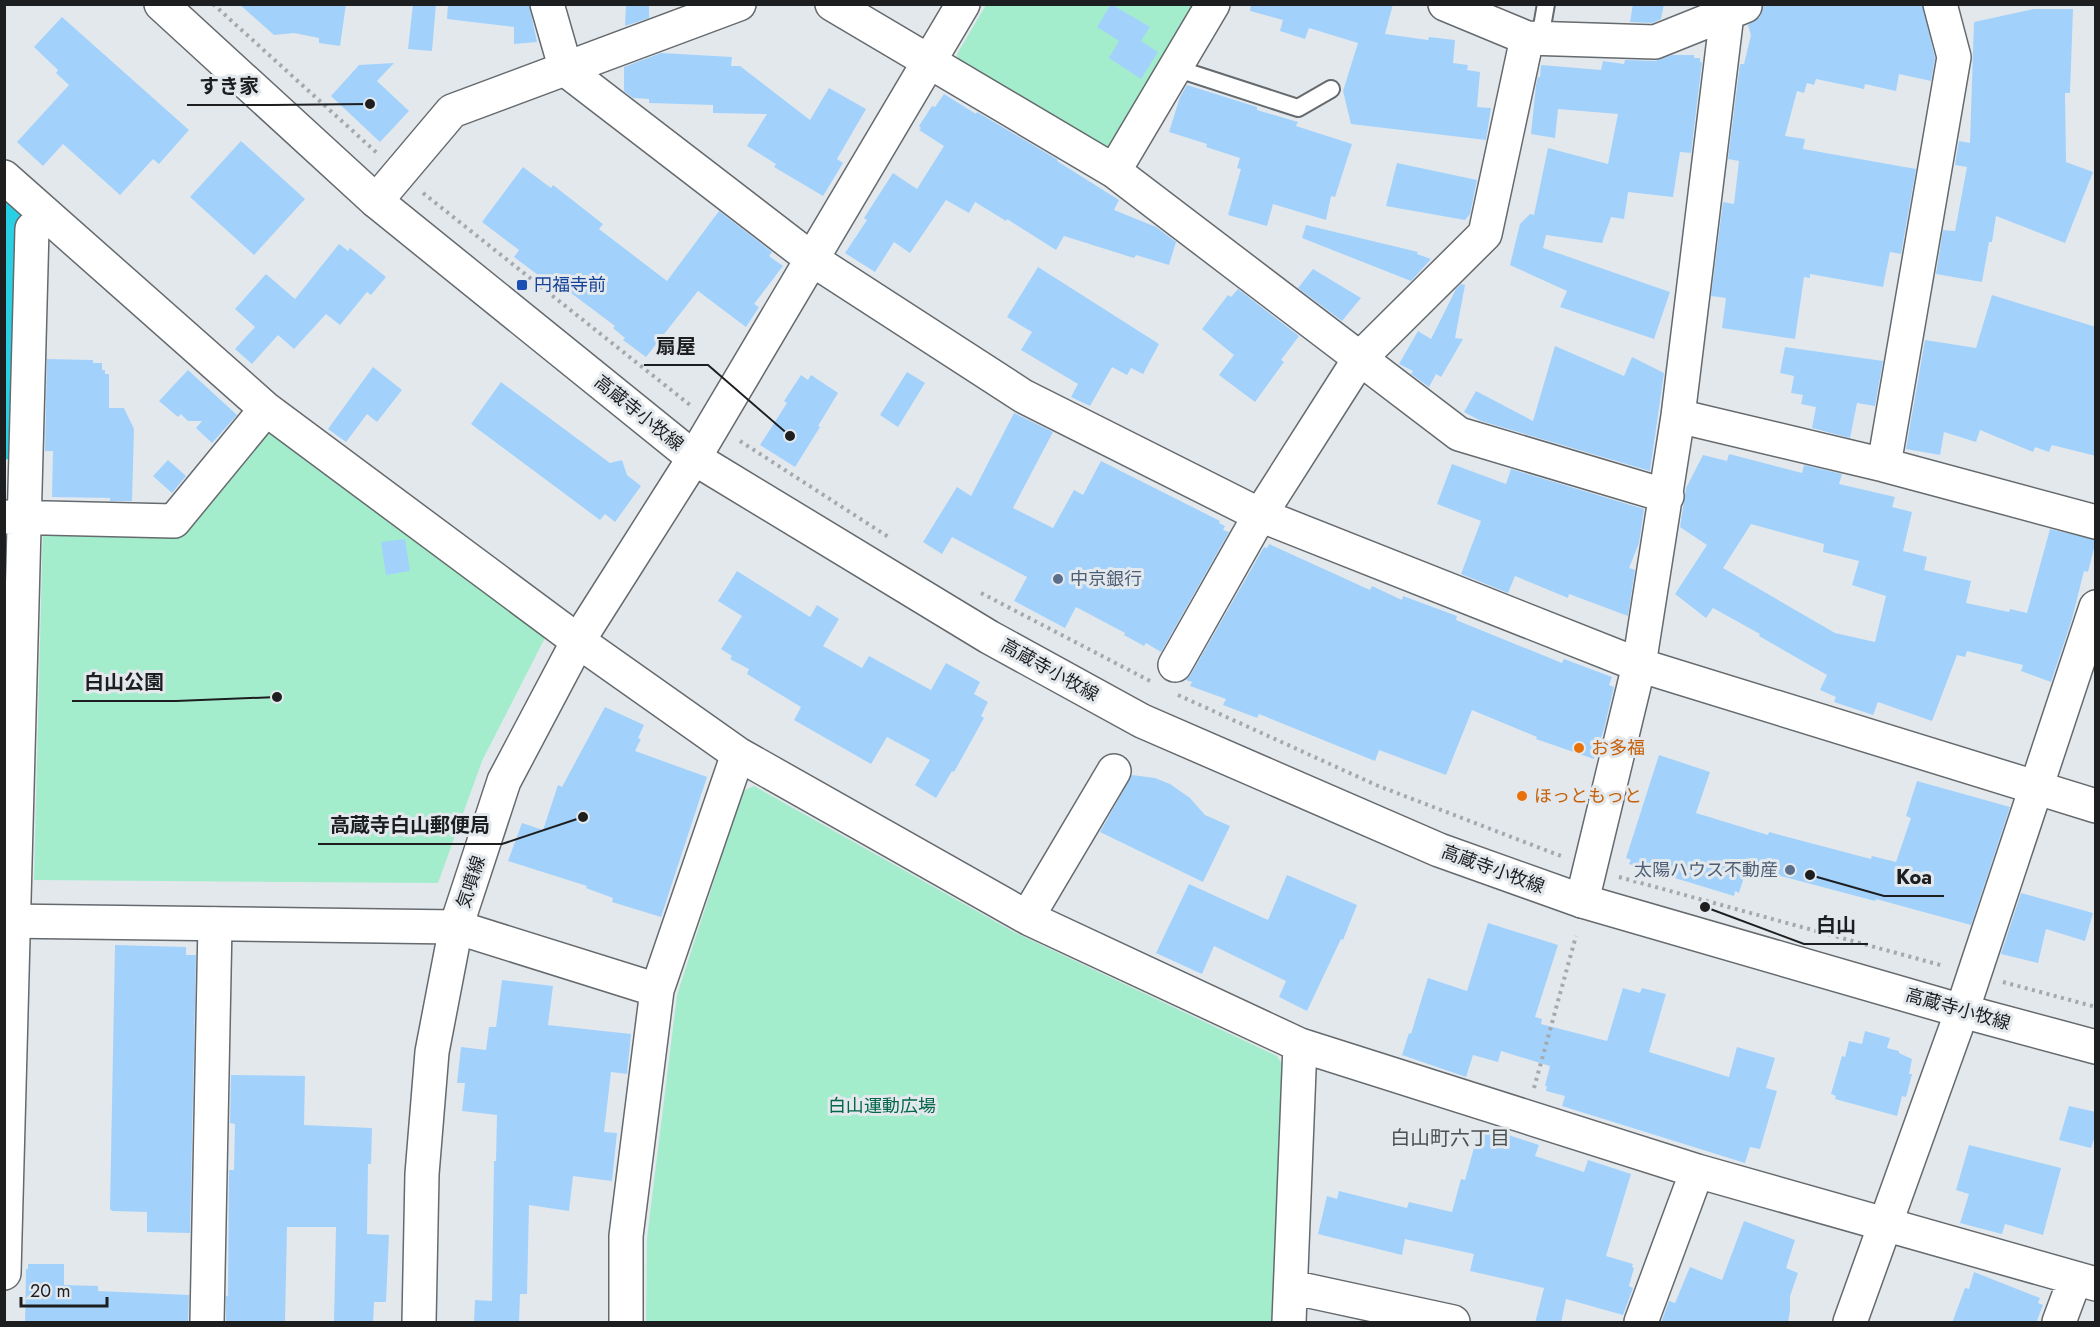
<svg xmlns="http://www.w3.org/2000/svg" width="2100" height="1327" font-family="Jost,'Noto Sans JP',sans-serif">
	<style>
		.green { fill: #a4edcc }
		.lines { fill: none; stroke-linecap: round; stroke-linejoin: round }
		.river { stroke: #29cfe2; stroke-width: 51 }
		.building { fill: #a2d2fc; fill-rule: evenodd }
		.service-casing { stroke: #656a6e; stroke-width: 20 }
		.minor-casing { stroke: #656a6e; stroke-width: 36 }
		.tertiary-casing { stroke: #656a6e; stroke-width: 36 }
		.secondary-casing { stroke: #656a6e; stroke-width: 36 }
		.path { stroke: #a5a9ad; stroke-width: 4; stroke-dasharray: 3 4.5; stroke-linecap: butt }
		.service { stroke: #fff; stroke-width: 16 }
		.minor { stroke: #fff; stroke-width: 33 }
		.tertiary { stroke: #fff; stroke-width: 33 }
		.secondary { stroke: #fff; stroke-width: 33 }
		.transit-dot { fill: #1a4fb4; stroke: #e3e8ed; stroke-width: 2 }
		.service-dot { fill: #5c6f8a; stroke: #e3e8ed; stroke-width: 2 }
		.food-dot { fill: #e8710a; stroke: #e3e8ed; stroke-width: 2 }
		.labels { text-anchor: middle; stroke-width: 6; stroke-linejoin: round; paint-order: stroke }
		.transit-label { font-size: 18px; fill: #164399; stroke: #e3e8ed; text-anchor: start }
		.street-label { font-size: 18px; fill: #1d1e20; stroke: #e3e8ed }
		.service-label { font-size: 18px; fill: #4e5e75; stroke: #e3e8ed; text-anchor: start }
		.food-label { font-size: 18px; fill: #c56008; stroke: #e3e8ed; text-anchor: start }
		.park-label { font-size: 18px; fill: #036648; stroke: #e3e8ed }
		.neighbourhood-label { font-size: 20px; fill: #4b5053; stroke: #e3e8ed }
		.leader { fill: none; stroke: #1d1e20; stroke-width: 2 }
		.callout-dot { fill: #1d1e20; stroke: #e3e8ed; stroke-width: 2 }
		.callout-label { font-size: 20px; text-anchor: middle; font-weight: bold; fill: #1d1e20; stroke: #e3e8ed; stroke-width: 6; stroke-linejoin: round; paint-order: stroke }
	</style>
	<rect width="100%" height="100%" fill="#e3e8ed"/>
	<path class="green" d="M986,5H1198L1113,146L1100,148L960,67L957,54Z
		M270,420L548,632L482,761L438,883L34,880L43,524L183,527Z
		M754,786L1014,932L1277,1056L1284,1067L1276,1322H646L647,1238L677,995L743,791Z"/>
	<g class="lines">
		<path class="river" d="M4,434L12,214"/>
	</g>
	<path class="building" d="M239,4H346L340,46L319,43V38L294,33L274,35Z
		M413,4H436L432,51L408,49Z
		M448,4H529L537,42L514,44V27L447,19Z
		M626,4H649V18L625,26Z
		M1111,4L1150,27L1141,41L1158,52L1141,79L1109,58L1119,41L1097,27Z
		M1251,4H1393L1385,34L1428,40L1429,37L1455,40L1453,63L1468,65L1467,70L1480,72L1477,107L1491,108L1486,140L1351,124L1343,91L1358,43L1309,28L1305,39L1280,31L1283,20L1250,11Z
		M1633,4H1664L1661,19L1652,23L1630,22Z
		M1763,4H1922L1935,58L1931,81L1899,74L1896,91L1865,84L1864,89L1816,79L1814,85L1807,83L1804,93L1797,91L1785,136L1805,139L1803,149L1916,169L1901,254L1890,252L1883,287L1810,274V278L1804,277L1795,339L1722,328L1726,298L1711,296L1723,202L1734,204L1739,161L1728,159L1740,64H1744L1751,35L1748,25L1760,17Z
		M2034,9H2073L2070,93H2065L2066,162L2093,172L2065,243L1996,216L1992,242H1989L1982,282L1936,274L1943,230L1955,231L1967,167L1955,165L1959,141L1970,143L1974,22Z
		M62,17L189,130L159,164L153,159L120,195L63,144L43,166L17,142L69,85L56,73L58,70L34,47Z
		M661,53L732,57L731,66H740L810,120L829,88L866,109L837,159L843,163L823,196L774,167L776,164L747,146L767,114L713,113V105L649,103V99L633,98L624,91V67Z
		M1672,55H1694V58H1700V62H1702L1691,153L1680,152L1673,197L1628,192L1624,219L1611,217L1602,243L1546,235L1543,248L1670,292L1654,339L1560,307L1567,291L1510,265L1520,224L1530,214L1534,215L1548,148L1608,164L1618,114L1558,109L1555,138L1531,134L1536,85L1538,77H1540L1541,65L1601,70L1603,61L1624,64L1625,60L1655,61Z
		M394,63L377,81L409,111L380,142L331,96L359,65Z
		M1187,85L1257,107V110L1298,122L1296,126L1352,144L1335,197L1331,196L1326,220L1273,204L1267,226L1228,215L1241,169L1237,168L1240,158L1206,147L1207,144L1169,132L1180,97Z
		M944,94L976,114L977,112L1058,160L1057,161L1119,200L1114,210L1156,227L1176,242L1169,265L1136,255L1134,258L1064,236L1056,250L1007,219L1006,221L975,202L969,213L946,200L910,253L894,242L875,272L845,253L867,220L864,218L893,173L917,189L944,146L919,130L921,128L919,126L932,106L935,107Z
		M241,141L305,199L254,255L190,197Z
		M1397,163L1477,180L1470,214L1465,220L1386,206Z
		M523,167L551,188L553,185L603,224L599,229L667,281L719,211L772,252L769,256L783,266L754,304L759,307L746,327L698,291L646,357L623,340L625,338L613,328L615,326L559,284L557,287L551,282L550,284L514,257L519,250L482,222Z
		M1306,225L1418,252L1417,254L1431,259L1411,281L1302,238Z
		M339,244L348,251L350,248L386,277L371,295L367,292L340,325L326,314L294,349L278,335L252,364L235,349L255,327L235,309L266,274L295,299Z
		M1038,267L1159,344L1143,374L1131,368L1127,375L1112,367L1090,406L1071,397L1078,384L1021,350L1032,332L1007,317Z
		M1313,269L1361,298L1342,321L1298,288Z
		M1461,284L1465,285L1455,338L1463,339L1441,377L1436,374L1429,387L1411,374L1413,371L1399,364L1418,331L1431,339L1456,289Z
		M1238,289L1299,336L1281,360L1284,362L1255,402L1219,375L1234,355L1202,329L1228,295L1231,297Z
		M1992,295L2096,327V456L2052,445L2049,452L2035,447L2033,452L1980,430L1976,442L1944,432L1940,455L1906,449L1925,340L1976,348Z
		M1555,346L1624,376L1632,357L1664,373L1650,471L1481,421L1464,412L1476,391L1533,421Z
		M1785,347L1883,361L1875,406L1857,403L1850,438L1812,428L1816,407L1801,404L1803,395L1791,393L1794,376L1780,373Z
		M47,359L93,360V363H102V370H105V374H109V408H124L134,429L132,501H110V498L52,497L53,451H45Z
		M373,367L402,390L377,422L367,414L346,442L328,429Z
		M188,370L237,415L212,443L196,428L202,421H188L181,414L178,417L159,401Z
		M907,372L925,383L898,427L880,415Z
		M801,375L808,380L811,375L838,393L818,426L820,427L795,467L760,445L787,403L784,401Z
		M501,382L610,463L622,460L627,475L641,486L615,522L605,514L600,520L471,424Z
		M1014,413L1053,432L1013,508L1053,528L1074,490L1083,495L1101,461L1220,521L1219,523L1225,526L1223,530L1229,532L1161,652L1146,643L1144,646L1124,635L1125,633L1076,607L1065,628L1014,601L1027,577L952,537L942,554L923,542L957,487L971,496Z
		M1729,454L1802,473L1804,465L1842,474L1839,484L1895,497L1892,507L1912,512L1903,551L1927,557L1924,570L1971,581L1966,603L2009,612L2010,609L2027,613L2050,529L2096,540L2088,572L2084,571L2072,619L2051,682L2021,671L2023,665L1967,651L1965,657L1957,655L1932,721L1878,702L1873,715L1834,702L1836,697L1820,690L1827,675L1759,636L1760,634L1713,608L1706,618L1675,594L1707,545L1680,527L1686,488L1703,455L1727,461ZM1751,524L1824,544L1823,552L1859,561L1852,585L1886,596L1875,642L1835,633L1723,568Z
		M168,460L186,476L172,493L153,476Z
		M1452,464L1506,484L1511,469L1644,509L1639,543L1629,568L1635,570L1628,616L1569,594L1568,598L1515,576L1508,593L1461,574L1481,521L1437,504Z
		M405,539L410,571L386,575L381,542Z
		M1269,544L1370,590L1372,586L1402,600L1403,596L1457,616L1456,620L1562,663L1564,659L1612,677L1609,685L1614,687L1604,729L1594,759L1536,739L1537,737L1472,710L1446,775L1379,750L1375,761L1259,714L1257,718L1223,705L1226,699L1190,686L1192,682L1186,680L1191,674L1264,547L1267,548Z
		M737,571L810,617L817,605L839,619L823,646L862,668L869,656L931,690L946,663L980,682L974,694L988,702L981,716L984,718L954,772L952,771L936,798L915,785L930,760L887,737L871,764L794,720L801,707L747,674L749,669L730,659L732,656L721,649L742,616L718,601Z
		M605,707L644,725L638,738L641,739L635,751L707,777L661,917L612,902L613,898L586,888L587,886L508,861L522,823L543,830L558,785L562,787Z
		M1659,755L1710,772L1696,813L1768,835L1769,832L1871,859L1872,856L1896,862L1911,818L1906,816L1917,781L2010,807L1971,925L1876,899L1875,901L1747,867L1739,893L1735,891L1734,896L1629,864L1631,860L1626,858Z
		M1132,775L1155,778L1170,784L1190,798L1205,815L1230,826L1203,882L1100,832Z
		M1287,875L1357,905L1343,940L1341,939L1307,1011L1279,997L1286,981L1214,946L1202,974L1156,953L1189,884L1268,920Z
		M2021,893L2093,913L2085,941L2046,929L2038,963L2001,954Z
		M1488,923L1558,945L1535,1017L1542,1019L1541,1024L1607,1041L1623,988L1640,993L1642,988L1666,994L1649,1052L1729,1077L1737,1047L1775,1058L1766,1088L1777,1091L1760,1149L1750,1147L1745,1163L1562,1106L1565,1096L1546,1091L1547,1086H1545L1550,1066L1501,1051L1498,1062L1473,1055L1466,1077L1402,1055L1409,1033L1411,1034L1428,978L1467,991Z
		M115,945L186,947V955H196L190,1233L147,1232V1212L112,1211L110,1209Z
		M502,980L553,986L548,1025L631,1034L627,1074L611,1072L604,1132L617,1133L612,1181L573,1176L569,1211L529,1205L527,1294H520L519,1323H474L475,1300L492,1301L494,1161H496L497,1115L462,1111L465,1083H457L461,1047L486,1050L489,1027H496Z
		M1865,1031L1890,1038L1887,1048L1899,1051V1053L1912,1059L1909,1074H1912L1906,1097L1902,1096L1897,1116L1835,1099L1836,1096L1831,1094L1842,1056L1845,1057L1849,1041L1862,1044Z
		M231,1075L305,1076L304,1125L372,1128L371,1164H368L367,1234L389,1235L386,1302H374L373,1323H334L336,1227H287L285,1323H226V1296H228L229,1170H234L235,1124L230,1123Z
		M2069,1106L2096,1112V1133L2091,1148L2059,1140Z
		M1479,1130L1492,1134L1493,1130L1539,1145L1535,1156L1584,1172L1588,1160L1631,1174L1606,1256L1633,1264L1632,1267L1634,1268L1629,1286L1633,1288L1623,1315L1566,1299L1561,1323H1535L1544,1288L1470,1271L1474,1254L1405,1239L1402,1255L1318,1234L1327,1196L1337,1199L1339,1191L1407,1208L1409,1202L1452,1212L1461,1179L1465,1180Z
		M1969,1145L2061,1168L2043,1235L2005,1224L2002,1234L1960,1223L1969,1194L1956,1190Z
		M1744,1221L1795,1240L1786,1268L1798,1273L1790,1296V1311L1788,1323H1661L1669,1301L1675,1303L1690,1267L1722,1280Z
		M28,1264H64V1285L98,1286V1291L189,1295L188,1323H25L26,1269H28Z
		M1974,1272L2040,1298L2038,1303L2043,1305L2036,1323H1952L1965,1288L1969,1289Z"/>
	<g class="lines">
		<defs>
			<path id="service" d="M1540,38L1546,4
				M1175,68L1298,108L1331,89"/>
			<path id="minor" d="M547,4L566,70L813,260L1023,396L1260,515L1639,665L2096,806
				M832,4L1114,171L1459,434L1667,496
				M1445,4L1527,38L1655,42L1745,6
				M1114,171L1213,4
				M4,177L266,409L578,641L738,754L1030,919L1300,1045L1697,1171L2096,1284
				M376,201L452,111L739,4
				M1678,416L1884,465L2096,522
				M694,458L963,4
				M1884,465L1954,57L1940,4
				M4,517L174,521L266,409
				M1175,665L1260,515L1360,358L1485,234L1527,38
				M1582,901L1639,665L1678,416L1727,14
				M1028,916L1114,771
				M456,927L657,990
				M1962,1011L2096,607
				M4,1273L32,229L46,215
				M1291,1287L1453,1322
				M207,1322L215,924
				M626,1322V1236L657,990L738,754
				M1289,1322L1300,1045
				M1641,1322L1697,1171
				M2059,1322L2075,1279"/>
			<path id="tertiary" d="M4,921L456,927
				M419,1322L422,1174L432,1052L456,927L504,781L578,641L694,458
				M1850,1322L1962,1011"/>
			<path id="secondary" d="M161,4L376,201L694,458L989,637L1142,721L1439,850L1582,901L1962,1011L2096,1047"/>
		</defs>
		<use href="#service" class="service-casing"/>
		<use href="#minor" class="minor-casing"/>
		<use href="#tertiary" class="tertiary-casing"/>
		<use href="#secondary" class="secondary-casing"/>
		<path class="path" d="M213,4L377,153
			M423,193L690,405
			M740,441L890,538
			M981,593L1150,681
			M1178,695L1376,785L1561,856
			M1619,877L1944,966
			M2003,982L2096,1007
			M1534,1088L1576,936"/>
		<use href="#service" class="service"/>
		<use href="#minor" class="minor"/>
		<use href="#tertiary" class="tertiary"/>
		<use href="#secondary" class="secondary"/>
	</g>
	<rect class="transit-dot" x="516" y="279" width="12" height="12" rx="3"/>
	<g class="service-dot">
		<circle cx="1058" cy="579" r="6"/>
		<circle cx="1790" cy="870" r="6"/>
	</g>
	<g class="food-dot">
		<circle cx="1579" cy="748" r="6"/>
		<circle cx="1522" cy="796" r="6"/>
	</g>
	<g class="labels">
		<g class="transit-label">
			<text x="534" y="291">円福寺前</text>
		</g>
		<g class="street-label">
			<text transform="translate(639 413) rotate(39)" y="6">高蔵寺小牧線</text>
			<text transform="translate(1050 670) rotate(29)" y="6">高蔵寺小牧線</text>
			<text transform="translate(1493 869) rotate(20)" y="6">高蔵寺小牧線</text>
			<text transform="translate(471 882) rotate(-72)" y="6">気噴線</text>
			<text transform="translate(1958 1009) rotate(16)" y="6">高蔵寺小牧線</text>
		</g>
		<g class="service-label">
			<text x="1070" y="585">中京銀行</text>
			<text x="1778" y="876" text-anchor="end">太陽ハウス不動産</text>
		</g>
		<g class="food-label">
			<text x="1591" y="754">お多福</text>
			<text x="1534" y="802">ほっともっと</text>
		</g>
		<g class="park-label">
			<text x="882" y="1112">白山運動広場</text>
		</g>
		<g class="neighbourhood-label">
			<text x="1450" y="1145">白山町六丁目</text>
		</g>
	</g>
	<path class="leader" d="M370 104L271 105H187M790 436L708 365H644M277 697L176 701H72M583 817L502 844H318M1810 875L1884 896H1944M1705 907L1804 944H1868"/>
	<g class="callout-dot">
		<circle cx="370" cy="104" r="6"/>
		<circle cx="790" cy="436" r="6"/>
		<circle cx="277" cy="697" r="6"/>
		<circle cx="583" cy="817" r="6"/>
		<circle cx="1810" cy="875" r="6"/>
		<circle cx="1705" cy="907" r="6"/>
	</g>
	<g class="callout-label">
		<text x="229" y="93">すき家</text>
		<text x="676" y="353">扇屋</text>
		<text x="124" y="689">白山公園</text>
		<text x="410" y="832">高蔵寺白山郵便局</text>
		<text x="1914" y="884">Koa</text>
		<text x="1836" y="932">白山</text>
	</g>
	<rect width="2100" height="1327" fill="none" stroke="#1d1e20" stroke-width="12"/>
	<path d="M21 1297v9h86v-9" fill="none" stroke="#1d1e20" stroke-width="3"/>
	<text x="30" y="1297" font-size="18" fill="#1d1e20" stroke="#e3e8ed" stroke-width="4.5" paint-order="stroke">20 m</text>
</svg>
